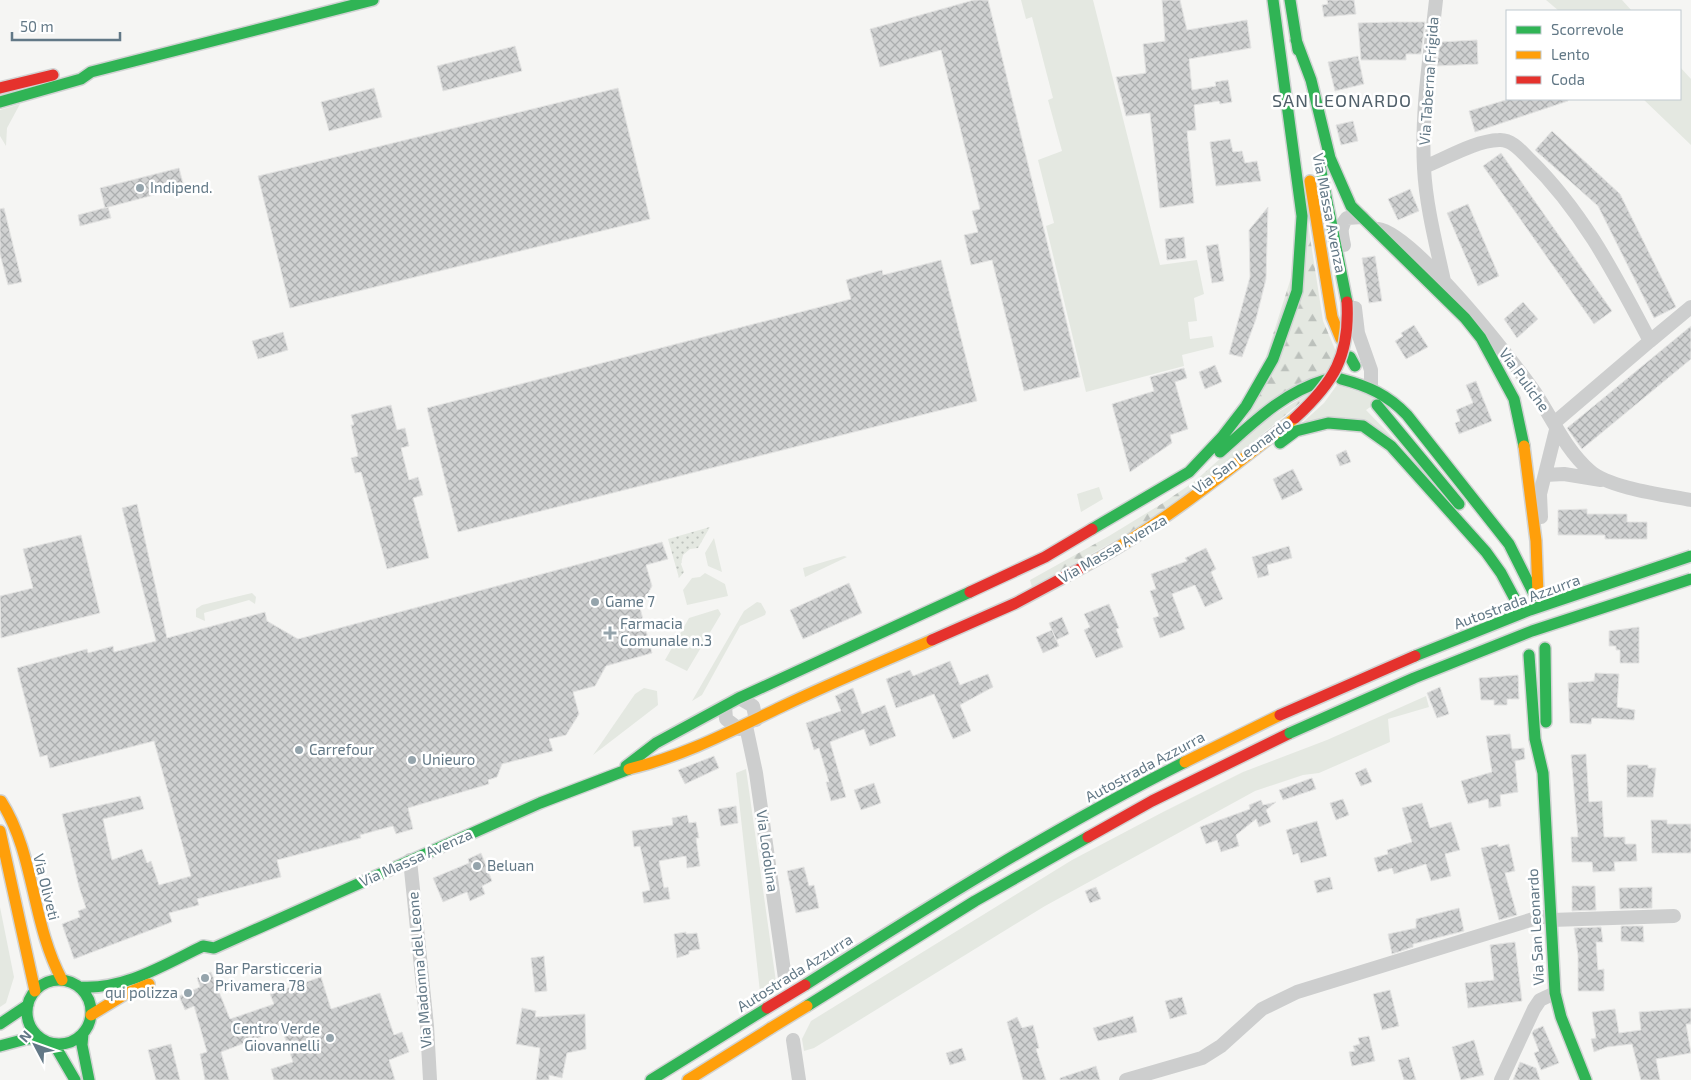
<svg xmlns="http://www.w3.org/2000/svg" width="1691" height="1080" font-family="'Exo 2',sans-serif">
	<style>
		.green { fill: #e4e8e1 }
		.forest { fill: url(#forest-firs) }
		.park { fill: url(#park-dots) }
		.building { fill: url(#building-cross-hatch); stroke: #e4e4e3 }
		.lines { fill: none; stroke-linecap: round; stroke-linejoin: round }
		.fast-casing { stroke: #d1d3d3; stroke-width: 14 }
		.slow-casing { stroke: #d1d3d3; stroke-width: 14 }
		.jam-casing { stroke: #d1d3d3; stroke-width: 14 }
		.street { stroke: #cdcece; stroke-width: 14 }
		.fast { stroke: #30b455; stroke-width: 11 }
		.slow { stroke: #ff9f0a; stroke-width: 11 }
		.jam { stroke: #e5322d; stroke-width: 11 }
		.fast-bridge-casing { stroke: #d1d3d3; stroke-width: 14; stroke-linecap: butt }
		.slow-bridge-casing { stroke: #d1d3d3; stroke-width: 14; stroke-linecap: butt }
		.jam-bridge-casing { stroke: #d1d3d3; stroke-width: 14; stroke-linecap: butt }
		.fast-bridge { stroke: #30b455; stroke-width: 11 }
		.slow-bridge { stroke: #ff9f0a; stroke-width: 11 }
		.jam-bridge { stroke: #e5322d; stroke-width: 11 }
		.poi-dot { fill: #95a4ac; stroke: #fff; stroke-width: 2 }
		.labels { text-anchor: middle; stroke-width: 5; stroke-linejoin: round; paint-order: stroke }
		.street-label { font-size: 15px; fill: #627886; stroke: #fff }
		.poi-label { font-size: 15px; fill: #627886; stroke: #fff; text-anchor: start }
		.quarter-label { font-size: 18px; letter-spacing: 1px; fill: #51606a; stroke: #fff }
	</style>
	<defs>
		<pattern id="forest-firs" width="22" height="20" patternUnits="userSpaceOnUse" patternTransform="scale(1.25)"><rect width="22" height="20" fill="#e4e8e1"/><path d="M5 1l3.5 6h-7zM16 11l3.5 6h-7z" fill="#bcc1bc"/></pattern>
		<pattern id="park-dots" width="8" height="8" patternUnits="userSpaceOnUse" patternTransform="scale(1.25)"><rect width="8" height="8" fill="#e4e8e1"/><path d="M2 2h.1M6 6h.1" fill="none" stroke="#bcc1bc" stroke-width="1.8" stroke-linecap="round"/></pattern>
		<pattern id="building-cross-hatch" width="8" height="8" patternUnits="userSpaceOnUse" patternTransform="scale(1.25)"><rect width="8" height="8" fill="#d0d1d1"/><path d="M0 0l8 8M0 8l8-8" fill="none" stroke="#acaeaf"/></pattern>
	</defs>
	<rect width="100%" height="100%" fill="#f5f5f3"/>
	<path class="green" d="M1021,0H1093L1160,265L1197,260L1204,294L1194,298L1197,321L1188,322L1190,339L1212,336L1214,347L1182,355L1184,366L1086,392L1046,226L1054,223L1038,160L1062,151L1048,100L1053,98L1032,17L1026,19Z
		M1546,0H1622L1632,11H1559Z
		M1680,67L1691,79V145L1643,99H1680Z
		M20,104L7,128L6,146L0,136V110Z
		M1337,385L1382,399L1366,410L1393,438L1301,424L1324,403Z
		M1099,487L1103,499L1081,512L1077,494Z
		M714,538L722,572L708,566L705,553Z
		M844,556L847,557L805,577L803,568Z
		M705,573L725,584L728,596L687,605L683,590L692,578L700,577Z
		M252,593L256,597L255,604L249,600L204,613L205,621L196,617V609L202,605Z
		M757,602L761,603L766,612L765,615L740,626L702,695L692,701L744,611Z
		M718,609L721,614L687,671L665,660L689,618Z
		M644,688L657,691L658,705L593,755L635,694Z
		M1426,696L1429,707L1388,719L1390,742L1319,773L1303,775L1255,791L1045,906L814,1048L804,1051L802,1039L811,1021L1072,860L1163,812L1243,772L1327,740Z
		M746,769L776,982L760,992L736,773Z
		M0,907L14,977L6,1003L0,1007Z"/>
	<path class="forest" d="M1308,224L1323,321L1337,354L1330,370L1245,423Z
		M1319,387L1172,509L1032,587L1030,580L1109,536L1163,503L1195,481L1258,425Z"/>
	<path class="park" d="M710,527L698,548L690,549L683,555L681,564L684,572L679,578L668,539Z"/>
	<path class="building" d="M974,0H988L1080,377L1024,391L992,260L971,265L964,235L978,232L972,211L980,209L941,50L880,67L870,29Z
		M1162,0H1180L1187,30L1247,20L1251,48L1189,59L1192,90L1216,86L1215,82L1228,80L1232,102L1220,104L1219,101L1194,105L1196,130L1187,131L1194,203L1160,208L1150,113L1126,116L1116,77L1146,73L1143,44L1165,41Z
		M1327,0H1354L1356,14L1324,17L1322,5L1328,4Z
		M1394,22H1425L1421,54H1406V60H1361L1358,23Z
		M1477,40L1478,64L1437,66L1440,42Z
		M515,46L522,71L443,91L437,66Z
		M1358,56L1364,84L1335,91L1328,62Z
		M374,88L382,117L329,131L321,102Z
		M618,88L650,219L290,308L258,176Z
		M1509,99H1568V101L1475,132L1469,111Z
		M1353,121L1358,141L1341,145L1336,125Z
		M1552,131L1620,194L1676,307L1654,318L1598,206L1535,150Z
		M1230,139L1233,152L1242,151L1245,163L1257,161L1261,181L1216,186L1210,142Z
		M1501,153L1612,311L1594,324L1483,166Z
		M179,168L184,187L105,208L100,188Z
		M1410,189L1419,211L1398,220L1388,199Z
		M1468,204L1499,276L1478,286L1447,213Z
		M108,207L111,218L80,226L78,215Z
		M1268,207L1266,279L1256,319L1242,357L1229,354L1250,277L1249,230Z
		M4,208L22,282L8,285L0,254V209Z
		M1184,237L1186,258L1167,260L1165,239Z
		M1218,244L1224,281L1212,283L1206,246Z
		M1375,256L1382,301L1369,303L1362,258Z
		M941,260L977,401L458,532L427,408L851,299L846,280L882,270L883,275Z
		M1523,302L1538,319L1517,338L1504,319Z
		M1414,325L1428,347L1406,359L1395,341L1403,336L1401,333Z
		M1691,326V359L1582,449L1567,428Z
		M283,332L288,350L258,359L252,341Z
		M1215,365L1222,382L1205,389L1199,372Z
		M1184,368L1187,378L1175,382L1188,429L1170,435L1172,443L1130,472L1112,404L1154,391L1150,377Z
		M1476,381L1492,421L1459,434L1455,423L1460,421L1456,410L1473,403L1466,385Z
		M391,405L397,430L405,428L409,446L401,448L409,480L418,477L423,495L413,498L429,558L387,569L361,472L355,473L351,458L358,456L351,425H354L351,415Z
		M1346,450L1351,462L1340,466L1336,455Z
		M1293,469L1303,490L1282,500L1273,479Z
		M137,504L167,638L265,612L267,621L298,639L662,542L668,559L646,565L652,586L640,608L652,653L606,666L595,686L573,692L579,714L566,735L549,739L553,751L502,764L497,777L488,780L489,784L408,808L413,829L396,834L393,826L360,835L361,838L277,860L281,877L197,899L199,905L169,913L172,922L74,959L62,924L80,917L78,911L86,908L79,887L62,814L140,796L144,809L103,819L112,860L142,849L147,863L151,861L159,885L191,876L154,741L50,768L47,755L40,757L17,668L87,649L88,653L113,646L114,652L156,641L122,508Z
		M1587,509V514H1627V522H1647V539H1605V535H1558V510Z
		M81,535L100,613L1,638L0,596L33,588L23,549Z
		M1289,546L1292,558L1267,565L1269,575L1258,578L1252,557Z
		M1206,548L1216,569L1211,572L1223,599L1205,607L1195,585L1172,594L1185,629L1160,638L1153,618L1159,616L1150,591L1156,589L1151,574L1187,561L1185,558Z
		M849,583L862,613L803,639L790,610Z
		M1109,604L1119,628L1116,629L1123,647L1096,658L1084,630L1090,627L1084,614Z
		M1062,617L1069,634L1056,640L1049,623Z
		M1639,627V663H1620V650H1616V646H1609V631Z
		M1052,630L1059,646L1043,653L1036,637Z
		M950,661L960,685L988,674L993,687L960,705L971,731L953,739L934,694L896,708L886,679L910,670L913,676Z
		M1595,673L1619,674L1617,707L1635,710L1634,720L1592,718L1591,724L1570,723L1568,683L1594,681Z
		M1518,675L1519,699H1507V705H1494V700H1481L1479,678Z
		M1440,687L1449,714L1437,718L1427,693Z
		M853,688L862,714L885,705L896,736L870,746L864,729L830,742L846,797L831,801L826,782H829L819,748L814,750L806,723L841,711L835,696Z
		M1510,734L1512,749L1524,748L1525,759L1515,761L1518,792L1500,795L1501,806L1489,808L1488,799L1468,804L1461,781L1492,772L1486,736Z
		M1586,754L1589,802L1602,801L1604,837H1625V844H1636L1637,861L1614,862L1615,871L1593,872L1592,862H1572L1571,837H1578L1571,755Z
		M714,756L719,768L685,784L678,770Z
		M1627,765H1648V768H1656L1653,797H1627Z
		M1366,768L1372,782L1361,786L1355,773Z
		M1312,778L1316,789L1283,800L1279,790Z
		M874,783L881,803L861,810L854,790Z
		M1343,799L1349,815L1336,820L1330,803Z
		M1261,800L1263,805L1276,802L1266,810L1271,822L1259,827L1256,819L1236,835L1239,846L1221,852L1217,840L1206,844L1200,827L1250,809L1249,805Z
		M1422,803L1430,828L1451,822L1460,850L1445,854L1451,876L1431,881L1426,864L1394,874L1392,868L1378,872L1374,858L1388,854L1387,850L1412,842L1402,808Z
		M736,806L738,823L721,826L718,809Z
		M687,815L689,823L696,822L699,838H696L700,866L687,868L686,856L659,861L664,888L668,887L670,899L644,903L642,892L650,890L640,846L634,847L632,831L673,825L672,818Z
		M1651,820H1667V824H1691V853H1652Z
		M1317,821L1327,856L1301,863L1298,853L1293,855L1286,830Z
		M1498,844V847L1509,844L1515,871L1505,873L1517,915L1499,920L1481,848Z
		M481,853L492,881L482,886L485,894L470,901L467,892L443,902L433,878L469,863L468,859Z
		M804,867L809,886L814,885L819,908L796,913L787,871Z
		M1330,877L1333,889L1317,893L1314,881Z
		M1572,886H1595L1596,910L1572,911Z
		M1096,887L1101,899L1090,903L1085,891Z
		M1652,887V908L1620,909L1619,888Z
		M1459,908L1464,931L1413,944V947L1392,954L1388,934L1416,928V919Z
		M1621,926H1643L1644,942L1621,941Z
		M1601,927L1603,942H1596L1598,970L1604,969V991H1578V955L1574,928Z
		M686,932V934L697,933L700,949L689,951V954L677,958L674,934Z
		M1515,942L1522,1001L1468,1008L1465,983L1494,980L1490,945Z
		M544,956L547,991L535,992L531,958Z
		M211,972L230,1019L274,1004L270,994L321,977L331,1009L380,993L394,1035L402,1032L409,1052L389,1060L395,1080H274L271,1069L293,1062L282,1029L221,1052L229,1080H205L200,1054L207,1052L194,1006L185,1010L179,996L200,987L197,978Z
		M1390,990L1399,1026L1382,1030L1373,994Z
		M1182,997L1187,1014L1170,1019L1165,1001Z
		M522,1008L536,1011L535,1017L585,1014L586,1049L567,1053L562,1078L549,1075V1080H536L540,1048L516,1044Z
		M1691,1008V1024H1686L1691,1053L1656,1059L1660,1080H1641L1632,1044L1607,1047L1594,1052L1591,1039L1596,1038L1592,1012L1615,1009L1619,1033L1641,1030L1639,1012Z
		M1133,1016L1137,1032L1098,1041L1093,1028Z
		M1017,1017L1022,1028L1033,1025L1039,1048L1036,1049L1046,1080H1023L1007,1022Z
		M1543,1026L1559,1063L1541,1070L1534,1053L1539,1051L1532,1033L1534,1030Z
		M1369,1036L1375,1061L1352,1066L1349,1052L1355,1051L1353,1046L1360,1044L1358,1038Z
		M1474,1040L1484,1075L1461,1080L1452,1047Z
		M171,1044L180,1080H156L148,1050Z
		M962,1048L966,1060L950,1065L946,1053Z
		M1409,1057L1416,1080H1404L1398,1060Z
		M1520,1062L1536,1068L1540,1080H1513Z
		M1096,1066L1100,1080H1060V1078Z"/>
	<g class="lines">
		<defs>
			<path id="fast" d="M1290,0L1298,50
				M1296,40L1311,80L1330,158L1351,206L1465,318L1481,338L1514,399L1524,446
				M0,102L81,79L91,72L373,0
				M1320,166L1347,302
				M1350,357L1355,366
				M1341,379C1368,386 1388,395 1407,415L1509,544L1535,596
				M1377,405L1459,504
				M1280,443L1296,431L1328,423L1363,426L1391,446L1486,552L1501,573L1517,603
				M1220,452C1253,423 1282,393 1325,380
				M1092,529L1189,472L1222,437L1246,406L1273,359L1297,291L1302,216L1273,0
				M1545,648L1546,722
				M1529,655L1535,739L1543,773L1555,993L1561,1017L1586,1080
				M626,766L656,743L739,698L970,592
				M27 1012a32 32 0 1 1 64 0a32 32 0 1 1-64 0Z
				M805,985C929,906 1054,828 1185,762
				M80,987C124,990 164,965 203,946L214,948L540,803L629,769
				M807,1006L975,901L1088,837
				M0,1024L28,1005
				M83,1033L82,1045L89,1080
				M54,1044L75,1080
				M0,1046L26,1039L40,1038
				M651,1080L767,1008"/>
			<path id="slow" d="M1310,181L1332,317L1341,339
				M1524,446L1536,541L1538,595
				M1085,566C1161,526 1227,471 1295,418
				M1185,762L1280,715
				M629,769C684,756 731,731 781,707C831,683 882,662 932,640
				M1,801C35,854 31,922 62,980
				M0,831L35,991
				M91,1015L127,993L149,984
				M688,1080L771,1028"/>
			<path id="jam" d="M0,88L53,75
				M970,592L1045,557L1092,529
				M932,640L1016,603L1085,566
				M1088,837L1152,801L1290,733"/>
		</defs>
		<use href="#fast" class="fast-casing"/>
		<use href="#slow" class="slow-casing"/>
		<use href="#jam" class="jam-casing"/>
		<path class="street" d="M1436,0C1430,56 1421,112 1424,168C1426,206 1436,244 1444,281
			M1424,167C1447,158 1474,141 1499,140C1512,139 1522,152 1530,160C1584,213 1615,275 1650,341L1554,423
			M1378,229C1413,233 1514,362 1536,394C1553,420 1566,450 1590,471C1609,488 1665,495 1691,500
			M1344,245C1342,235 1339,227 1347,218L1362,217
			M1355,308L1358,333L1371,370V386
			M1650,341L1691,307
			M1545,475L1564,474L1601,480
			M1541,517L1540,494L1556,430
			M739,698L753,706L756,720
			M725,706L726,719L739,729
			M746,726L756,773L785,978
			M410,860L427,1026L430,1080
			M1551,920L1674,916
			M793,1040L799,1080
			M1126,1080L1202,1058L1221,1046L1262,1009L1297,992L1540,917H1550
			M1501,1080L1534,1009L1540,1000L1555,993"/>
		<use href="#fast" class="fast"/>
		<use href="#slow" class="slow"/>
		<use href="#jam" class="jam"/>
		<defs>
			<path id="fast-bridge" d="M1415,656L1530,610L1691,556
				M1290,733L1414,678L1532,631L1691,579"/>
			<path id="slow-bridge" d="M771,1028L807,1006"/>
			<path id="jam-bridge" d="M1295,418C1334,382 1350,356 1347,302
				M1280,715L1415,656
				M767,1008L805,985"/>
		</defs>
		<use href="#fast-bridge" class="fast-bridge-casing"/>
		<use href="#slow-bridge" class="slow-bridge-casing"/>
		<use href="#jam-bridge" class="jam-bridge-casing"/>
		<use href="#fast-bridge" class="fast-bridge"/>
		<use href="#slow-bridge" class="slow-bridge"/>
		<use href="#jam-bridge" class="jam-bridge"/>
	</g>
	<g class="poi-dot">
		<circle cx="140" cy="188" r="5"/>
		<circle cx="595" cy="602" r="5"/>
		<path d="M607.5 625.5h5v5h5v5h-5v5h-5v-5h-5v-5h5z"/>
		<circle cx="299" cy="750" r="5"/>
		<circle cx="412" cy="760" r="5"/>
		<circle cx="477" cy="866" r="5"/>
		<circle cx="205" cy="978" r="5"/>
		<circle cx="188" cy="993" r="5"/>
		<circle cx="330" cy="1038" r="5"/>
	</g>
	<g class="labels">
		<g class="street-label">
			<text transform="translate(1429 81) rotate(-86)" y="5">Via Taberna Frigida</text>
			<text transform="translate(1329 213) rotate(79)" y="5">Via Massa Avenza</text>
			<text transform="translate(1524 380) rotate(54)" y="5">Via Puliche</text>
			<text transform="translate(1242 456) rotate(-36)" y="5">Via San Leonardo</text>
			<text transform="translate(1113 549) rotate(-30)" y="5">Via Massa Avenza</text>
			<text transform="translate(1517 602) rotate(-20)" y="5">Autostrada Azzurra</text>
			<text transform="translate(1145 767) rotate(-28)" y="5">Autostrada Azzurra</text>
			<text transform="translate(767 851) rotate(82)" y="5">Via Lodolina</text>
			<text transform="translate(416 858) rotate(-24)" y="5">Via Massa Avenza</text>
			<text transform="translate(46 887) rotate(76)" y="5">Via Oliveti</text>
			<text transform="translate(1536 927) rotate(-93)" y="5">Via San Leonardo</text>
			<text transform="translate(420 970) rotate(-95)" y="5">Via Madonna del Leone</text>
			<text transform="translate(795 973) rotate(-32)" y="5">Autostrada Azzurra</text>
		</g>
		<g class="poi-label">
			<text x="150" y="193">Indipend.</text>
			<text x="605" y="607">Game 7</text>
			<text x="620" y="629">Farmacia<tspan x="620" dy="17">Comunale n.3</tspan></text>
			<text x="309" y="755">Carrefour</text>
			<text x="422" y="765">Unieuro</text>
			<text x="487" y="871">Beluan</text>
			<text x="215" y="974">Bar Parsticceria<tspan x="215" dy="17">Privamera 78</tspan></text>
			<text x="178" y="998" text-anchor="end">qui polizza</text>
			<text x="320" y="1034" text-anchor="end">Centro Verde<tspan x="320" dy="17">Giovannelli</tspan></text>
		</g>
		<g class="quarter-label">
			<text x="1342" y="107">SAN LEONARDO</text>
		</g>
	</g>
	<rect x="1506" y="10" width="175" height="90" fill="#ffffff" stroke="#c0c9cf"/>
	<rect x="1516" y="26" width="25" height="8" fill="#30b455" stroke="#c0c9cf"/>
	<text x="1551" y="35" font-size="15" fill="#627886">Scorrevole</text>
	<rect x="1516" y="51" width="25" height="8" fill="#ff9f0a" stroke="#c0c9cf"/>
	<text x="1551" y="60" font-size="15" fill="#627886">Lento</text>
	<rect x="1516" y="76" width="25" height="8" fill="#e5322d" stroke="#c0c9cf"/>
	<text x="1551" y="85" font-size="15" fill="#627886">Coda</text>
	<g transform="translate(35 1045) rotate(311)" stroke="#ffffff" stroke-width="4" paint-order="stroke">
	<path d="M0-4L9 19L0 12L-9 19Z" fill="#627886"/>
	<text y="-8" font-size="14" font-weight="bold" text-anchor="middle" fill="#627886">N</text>
	</g>
	<path d="M12 32v8h108v-8" fill="none" stroke="#627886" stroke-width="2.5"/>
	<text x="20" y="32" font-size="15" fill="#627886" stroke="#ffffff" stroke-width="4" paint-order="stroke">50 m</text>
</svg>
